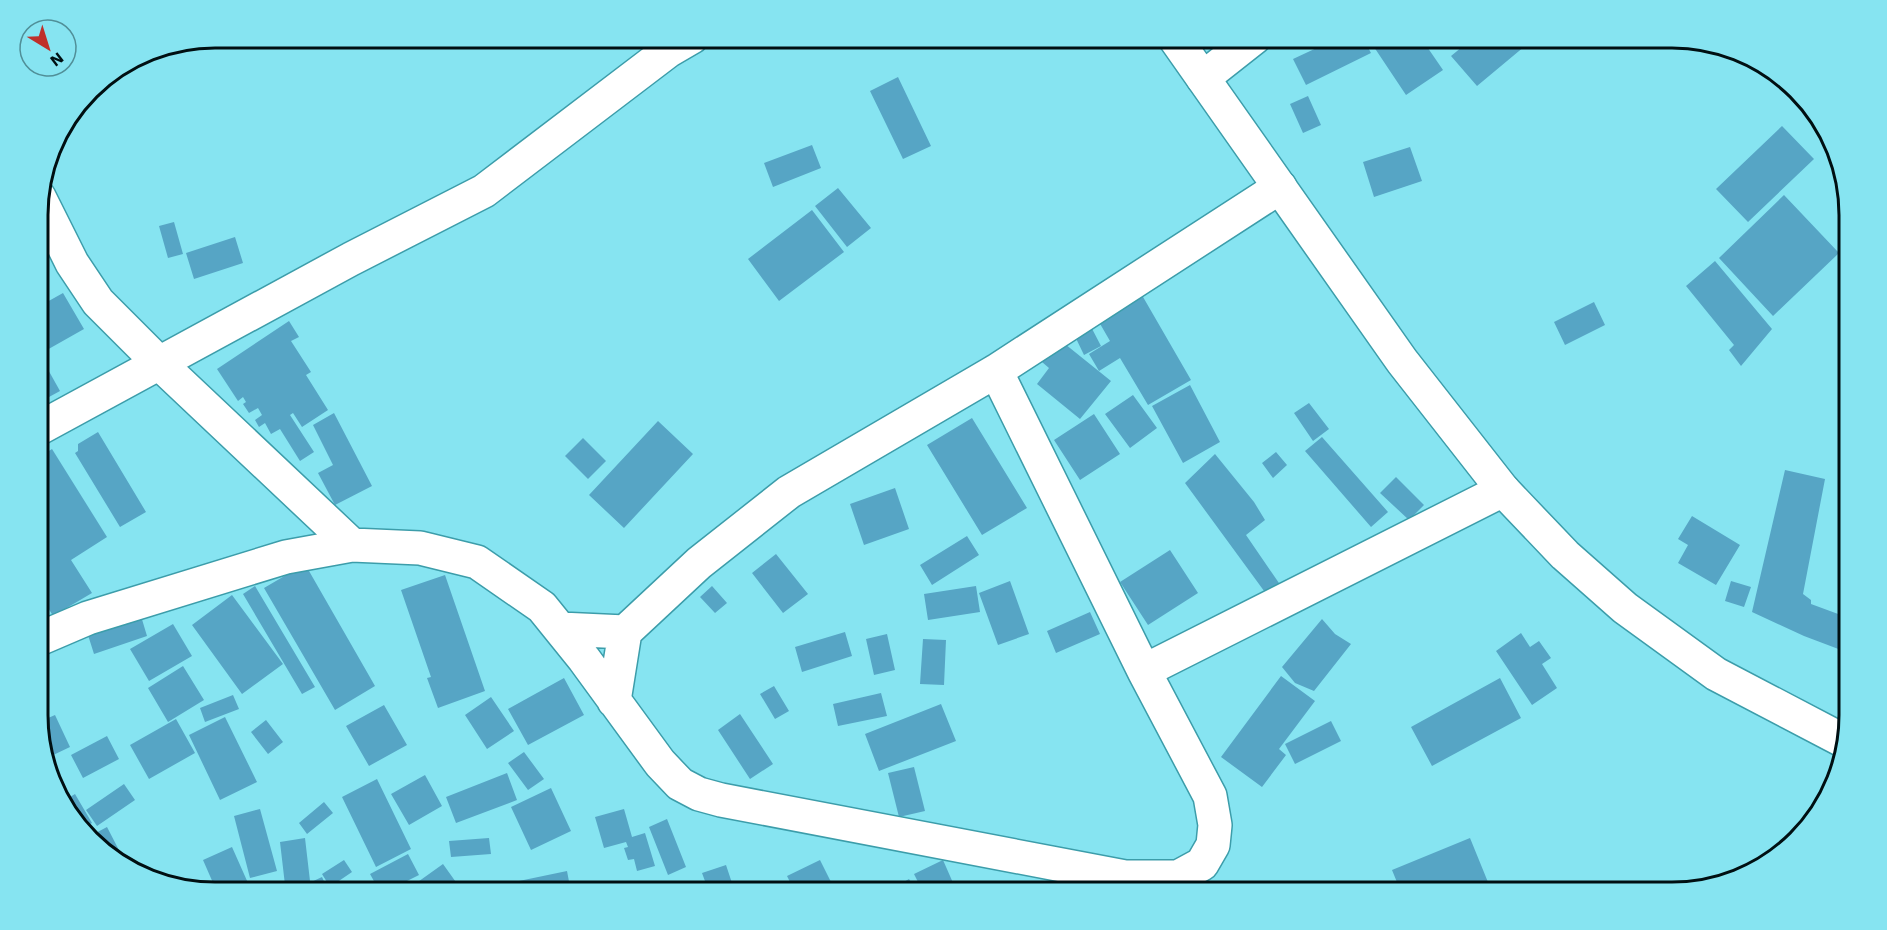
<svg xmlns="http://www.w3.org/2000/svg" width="1887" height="930" font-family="'Work Sans',sans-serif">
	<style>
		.building { fill: #56a5c5 }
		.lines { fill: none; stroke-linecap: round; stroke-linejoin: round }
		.minor-casing { stroke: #3c9daa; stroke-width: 36 }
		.major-casing { stroke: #3c9daa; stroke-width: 36 }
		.minor { stroke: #fff; stroke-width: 33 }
		.major { stroke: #fff; stroke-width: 33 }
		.rim { fill: none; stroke: #000f12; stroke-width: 3 }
	</style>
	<rect width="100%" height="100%" fill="#86e4f1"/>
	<path class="building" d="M868,38H886L875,46Z
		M1338,38H1363L1371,53L1306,85L1293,59Z
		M1368,38H1421L1443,70L1406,95Z
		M1473,38H1517L1525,46L1477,86L1451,56Z
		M898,77L931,146L903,159L870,91Z
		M1308,96L1321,125L1303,133L1290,104Z
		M1782,126L1814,159L1748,222L1716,189Z
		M812,145L821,168L773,187L764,163Z
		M1410,147L1422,181L1374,197L1363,162Z
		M838,188L871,228L847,247L815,206Z
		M1784,195L1839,253L1773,316L1719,258Z
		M812,210L844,252L779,301L748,259Z
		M174,222L183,254L168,258L159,226Z
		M235,237L243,263L194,279L186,253Z
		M1715,261L1772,329L1741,366L1729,350L1734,345L1686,286Z
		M1139,290L1191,380L1148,405L1120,358L1099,371L1089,354L1110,341L1099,322Z
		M63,293L84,329L38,355V307Z
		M1594,302L1605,325L1565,345L1554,322Z
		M289,321L299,337L291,341L311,372L306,375L328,410L302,427L293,413L290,415L314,452L300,461L280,429L271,434L265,423L259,427L255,420L262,415L258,408L249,413L243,404L246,402L243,397L238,401L217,369Z
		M1088,321L1101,346L1084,355L1071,328Z
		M1060,340L1111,381L1080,419L1037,384L1049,368L1042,362Z
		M41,357L60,391L38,403V358Z
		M1190,385L1220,442L1183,463L1152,406Z
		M1133,395L1157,428L1130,448L1105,414Z
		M1309,403L1329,429L1313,441L1294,413Z
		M334,413L372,486L335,505L318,473L333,465L313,425Z
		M1094,414L1120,454L1080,480L1054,440Z
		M972,418L1027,508L982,535L927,445Z
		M658,421L693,454L624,528L589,495Z
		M98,432L146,512L120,527L75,453L78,451V444Z
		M1322,437L1388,512L1371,527L1305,451Z
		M583,438L606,461L588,479L565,456Z
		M52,449L107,537L71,560L92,593L53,616L44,601L39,605L38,458Z
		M1276,452L1287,465L1273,478L1262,463Z
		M1215,454L1254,502L1265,520L1246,535L1281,586L1267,595L1185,483Z
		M1785,470L1825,479L1803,594L1811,600V604L1849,618V653L1804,636L1752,612Z
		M1396,477L1424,505L1409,520L1380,493Z
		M895,488L909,529L864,545L850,504Z
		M1692,516L1740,545L1716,585L1678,563L1688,545L1678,539Z
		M967,536L979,555L932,585L920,565Z
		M1170,550L1198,593L1148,625L1120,582Z
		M776,554L808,594L783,613L752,573Z
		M305,564L375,686L335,710L264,588Z
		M445,575L485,691L438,708L427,678L431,677L401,590Z
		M1010,581L1029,634L998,645L979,593Z
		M1731,581L1751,587L1744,607L1725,601Z
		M255,586L315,687L302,694L243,594Z
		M712,586L727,603L715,613L700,597Z
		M976,586L980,612L928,620L924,594Z
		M232,595L283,664L242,694L192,625Z
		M1090,612L1100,634L1056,653L1047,631Z
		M141,616L147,636L94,654L88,635Z
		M1322,619L1335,634L1351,644L1314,691L1295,683L1282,667Z
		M173,624L192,656L149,681L130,649Z
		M845,632L852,656L802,672L795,647Z
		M1521,633L1530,647L1539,641L1551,658L1542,664L1557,688L1532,705L1496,651Z
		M887,634L895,670L874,675L866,639Z
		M923,639L946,640L944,685L920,684Z
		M183,666L204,700L168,722L148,688Z
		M1281,676L1315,701L1279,749L1286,755L1262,787L1221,757Z
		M564,678L584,715L528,745L508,709Z
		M1500,678L1521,718L1432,766L1411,727Z
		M774,686L789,711L775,719L760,694Z
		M881,693L887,716L838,726L833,704Z
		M233,695L239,709L205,722L200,708Z
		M491,697L514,731L487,749L465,715Z
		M941,704L956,741L879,771L865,734Z
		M384,705L407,745L369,766L346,726Z
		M740,714L773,764L750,779L718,730Z
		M55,715L70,747L49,757L39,737V722Z
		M225,717L257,782L220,800L189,735Z
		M176,719L195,753L149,779L130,745Z
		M266,720L283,742L268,754L251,732Z
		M1331,721L1341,741L1295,764L1285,744Z
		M107,736L119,759L83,778L71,755Z
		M524,752L544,779L528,790L508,763Z
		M914,767L925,811L899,817L888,773Z
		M507,773L517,800L456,823L446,797Z
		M425,775L442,806L409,825L391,794Z
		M377,779L411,849L376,867L342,797Z
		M124,784L135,800L97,826L86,810Z
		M551,788L571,831L531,850L511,807Z
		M75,794L92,823L81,829L74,823L65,800Z
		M324,802L333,813L307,834L299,823Z
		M260,809L277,871L250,878L234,816Z
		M624,809L632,837L645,833L655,866L637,871L634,859L628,860L624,848L628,847L626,842L604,848L595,817Z
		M667,819L686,867L668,875L649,827Z
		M107,827L122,856L117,859L90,836Z
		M305,838L310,881L285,885L280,842Z
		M489,838L491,854L451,857L449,841Z
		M1470,838L1492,892H1401L1392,870Z
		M232,847L248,883L226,892H217L203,860Z
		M408,854L419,875L385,892H380L370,874Z
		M344,860L352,872L330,887L322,874Z
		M820,860L836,892H795L787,876Z
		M943,860L957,892H923L914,874Z
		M443,864L463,892H421L415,884Z
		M726,865L734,889L724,892H709L702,873Z
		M567,871L571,892H522L519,881Z
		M322,877L329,892H290Z
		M909,879L917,892H886Z
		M250,882L257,892H235Z"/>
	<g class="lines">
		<defs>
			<path id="minor" d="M1203,78L1255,37
				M39,197L72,263L98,302L159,363L352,545L420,548L477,562L542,607L584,659L660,763L680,784L699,794L721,800L1125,877H1178L1202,864L1213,845L1215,825L1210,796L1144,671L996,371
				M38,429L351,259L484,191L668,51L692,37
				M560,629L625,632L699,563L789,492L996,371L1280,187
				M39,639L88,618L286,557L352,545
				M1144,671L1503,490
				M614,701L625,632"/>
			<path id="major" d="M1174,37L1402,361L1503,490L1565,555L1625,608L1716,674L1844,741"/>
		</defs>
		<use href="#minor" class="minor-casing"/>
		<use href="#major" class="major-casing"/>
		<use href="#minor" class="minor"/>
		<use href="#major" class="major"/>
	</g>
	<path d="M0 0H1887V930H0ZM215 48H1672A167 167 0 0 1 1839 215V715A167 167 0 0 1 1672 882H215A167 167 0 0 1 48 715V215A167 167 0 0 1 215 48Z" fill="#86e4f1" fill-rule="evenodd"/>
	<path class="rim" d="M215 48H1672A167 167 0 0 1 1839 215V715A167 167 0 0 1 1672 882H215A167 167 0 0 1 48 715V215A167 167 0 0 1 215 48Z"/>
	<g transform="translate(48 48) rotate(142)"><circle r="28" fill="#86e4f1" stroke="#508f98" stroke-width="1.5"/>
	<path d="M0-4.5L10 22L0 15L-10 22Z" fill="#bf302b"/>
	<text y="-9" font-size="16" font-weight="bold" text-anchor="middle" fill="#000f12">N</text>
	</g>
</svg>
